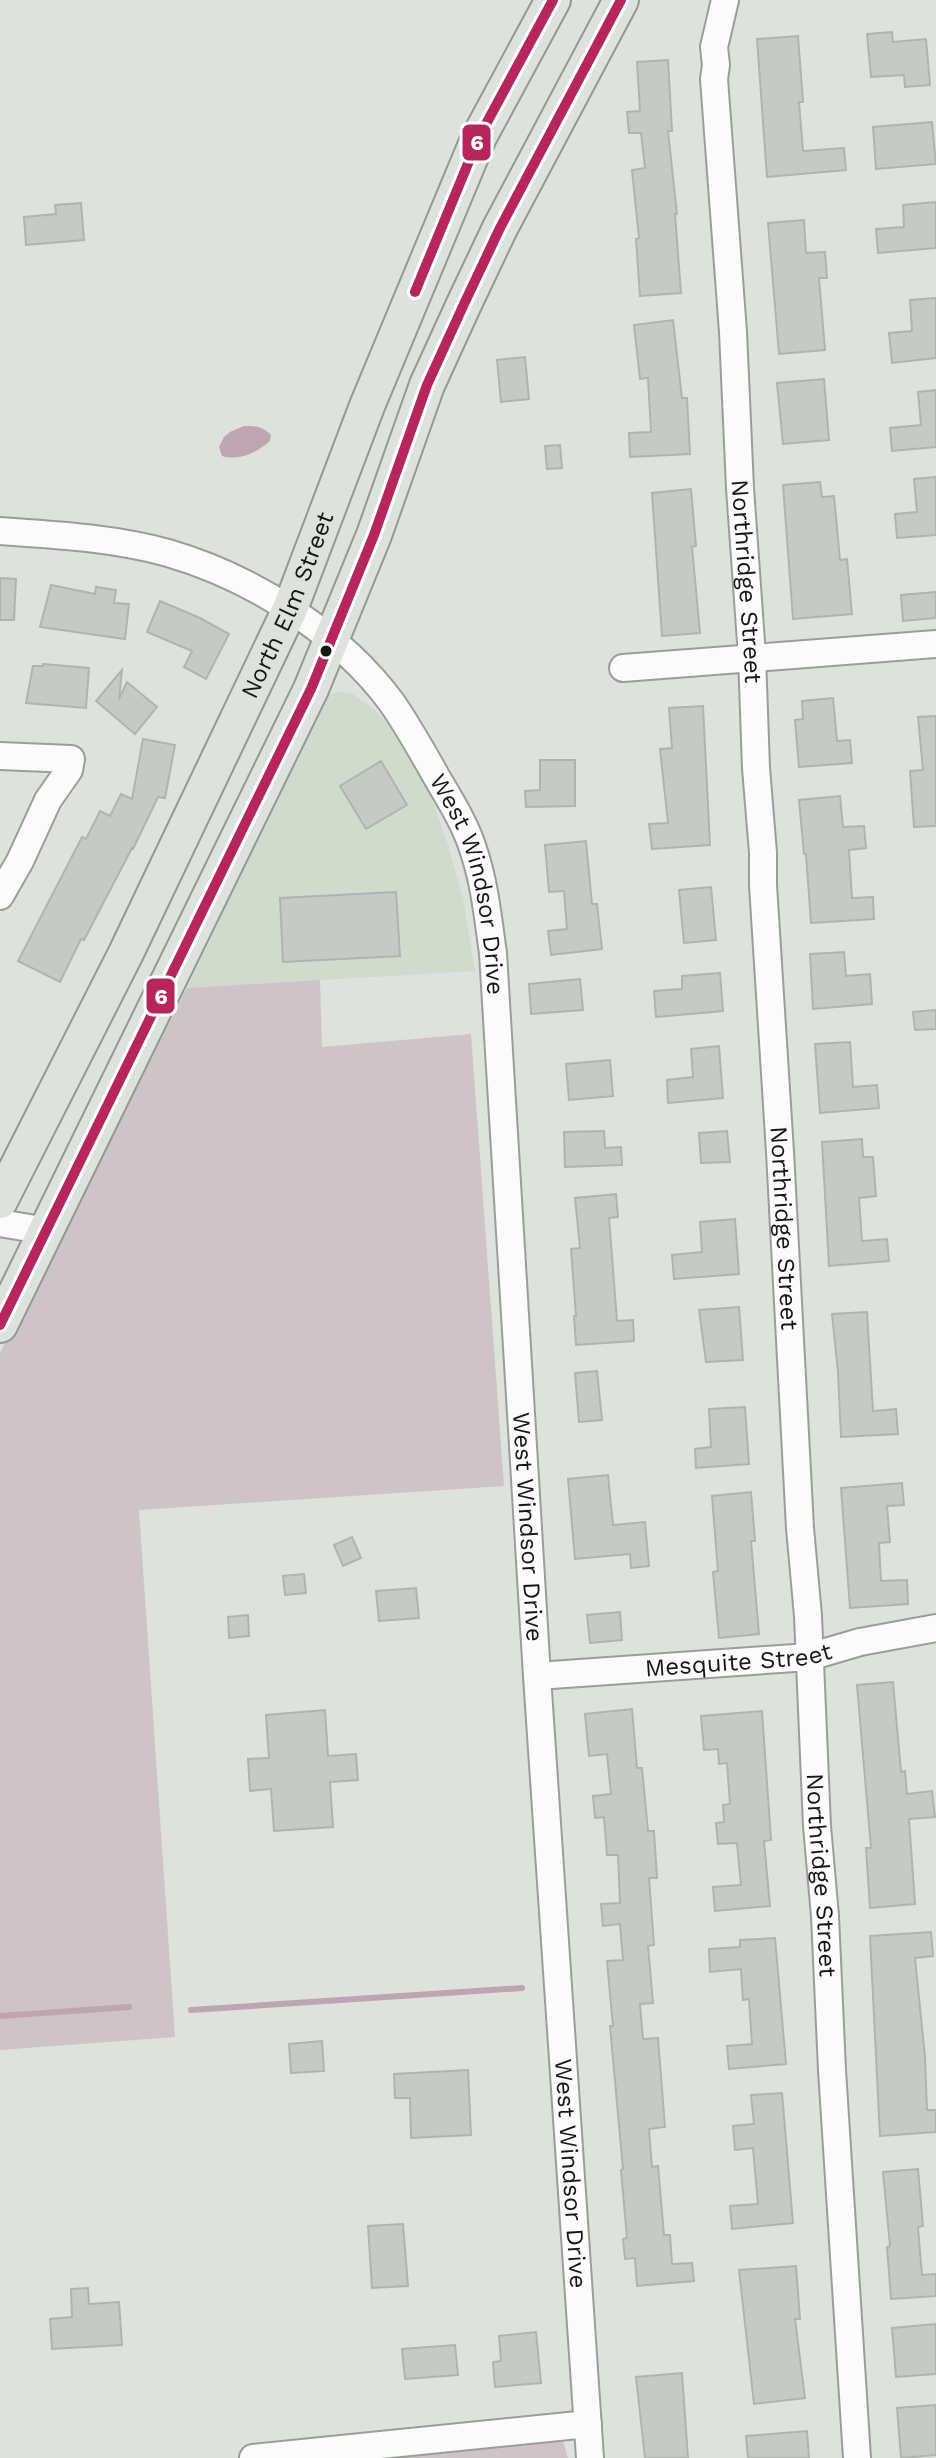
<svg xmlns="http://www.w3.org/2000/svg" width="936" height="2458" font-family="'Work Sans',sans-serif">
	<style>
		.built { fill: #d0dbcd }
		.green { fill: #cec3c7 }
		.water { fill: #bea6b1 }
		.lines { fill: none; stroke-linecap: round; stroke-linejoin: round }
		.stream { stroke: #bea6b1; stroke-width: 6 }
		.building { fill: #c6cac5; stroke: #b0b4af; stroke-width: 2 }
		.minor-casing { stroke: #9a9e99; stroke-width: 30 }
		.major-casing { stroke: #919a90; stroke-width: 38 }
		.minor { stroke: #fafbfa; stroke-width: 26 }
		.major { stroke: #dee2dd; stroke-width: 34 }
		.bus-1-casing { stroke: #fff; stroke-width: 16 }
		.bus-1 { stroke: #b6265b; stroke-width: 10 }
		.bus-dot { fill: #141813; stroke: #fff; stroke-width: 3 }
		.labels { text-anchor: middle; stroke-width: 7; stroke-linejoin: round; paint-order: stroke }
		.street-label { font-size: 24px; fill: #141813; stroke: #fff }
		.line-badge { stroke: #fff; stroke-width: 3 }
		.badge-label { font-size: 22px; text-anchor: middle; font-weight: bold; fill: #fff }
	</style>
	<rect width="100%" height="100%" fill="#dde3dc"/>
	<path class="built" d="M339,691L353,694L376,711L408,747L427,785L449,848L463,898L475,971L187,988L324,696Z"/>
	<path class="green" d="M320,980L322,1047L471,1034L504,1486L139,1510L175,2037L0,2050V1353L187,988Z
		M559,2427L568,2458H289Z"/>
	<path class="water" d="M244,426C255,426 262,426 271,435L270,441C256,453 240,461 222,456L219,447L224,437L230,432Z"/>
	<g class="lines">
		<path class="stream" d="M191,2010L522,1988
			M0,2016L129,2007"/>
	</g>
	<path class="building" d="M892,32L893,42L926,39L930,85L905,87L904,75L871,77L867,34Z
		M798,36L803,102H799L803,151L844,148L846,170L767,177L757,39Z
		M668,60L672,131H668L677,214H675L681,293L640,296L636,239L639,238L632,170L645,168L641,133H629L627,112L640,111L637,62Z
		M932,122L936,164L876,169L873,127Z
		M936,202V248L878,253L876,229L904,227L903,205Z
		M81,203L84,240L26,245L24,217L56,214L55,205Z
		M804,220L806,253L825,252L827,278H819L825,350L779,354L768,223Z
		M936,298V358L892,363L889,333L912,331L910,300Z
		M673,320L682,398H687L690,454L630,457L629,433L651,432L648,378L640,379L634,325Z
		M525,357L529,399L501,402L497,360Z
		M824,379L829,440L783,444L777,383Z
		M936,390V447L892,451L890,428L921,425L918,392Z
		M560,445L562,468L547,469L545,446Z
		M936,477V535L897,538L895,514L917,512L914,479Z
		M820,482L822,497L834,496L840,560L847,559L852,614L793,619L783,485Z
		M691,489L696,546L692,547L700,633L662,636L652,493Z
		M0,578L16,579L14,620H0Z
		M51,585L95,594L96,587L116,590L114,603L129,604L125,639L40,627Z
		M936,592V618L903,621L901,595Z
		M160,601L200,618L229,634L206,679L184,667L192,651L147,632Z
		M43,664L89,668L86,708L26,703L33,666H43Z
		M122,670L119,699L127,682L157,707L135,734L96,701Z
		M833,698L837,741L850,740L852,763L799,767L795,720L803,719L802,701Z
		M703,706L710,845L652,849L649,824L668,823L660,749L672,748L669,708Z
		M936,716V826L914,827L910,771L923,770L918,717Z
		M143,739L175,745L165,798L158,797L133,849L132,848L84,940L81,939L60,982L18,961L82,837L86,839L100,811L110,816L121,794L132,799Z
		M540,760H575V806L526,807L525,791L540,790Z
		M381,761L407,805L366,829L340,786Z
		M840,796L843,827L864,826L866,848L849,850L852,898L873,897L874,919L811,923L806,854H804L799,800Z
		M586,841L592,904H597L602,949L551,955L548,931L567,929L564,891L549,892L545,845Z
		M711,887L716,940L684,943L679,890Z
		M396,892L400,956L283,962L280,898Z
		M844,952L846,976L870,974L872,1004L813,1009L810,954Z
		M720,973L723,1011L656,1017L654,991L682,989V976Z
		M580,979L583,1010L531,1014L529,984Z
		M936,1010V1029L915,1030L913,1012Z
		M850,1042L853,1087L877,1085L879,1108L820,1113L815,1044Z
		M719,1046L723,1098L668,1103L667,1080L693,1077L691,1049Z
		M610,1060L613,1096L569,1100L566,1064Z
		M604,1131L605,1148L621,1147L622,1165L565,1167L564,1132Z
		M727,1131L730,1162L701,1163L699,1133Z
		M862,1139L863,1157H873L876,1196L859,1198L862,1241L887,1239L889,1261L829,1266L822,1142Z
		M616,1194L618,1217L609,1218L617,1321L633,1320L634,1341L576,1345L574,1316H576L571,1249L580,1248L575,1198Z
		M735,1219L739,1274L674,1279L672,1255L702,1252L700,1222Z
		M739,1307L743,1360L706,1362L699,1310Z
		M867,1312L873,1411L896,1409L898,1434L841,1437L838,1372L832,1314Z
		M597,1371L602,1420L579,1422L575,1373Z
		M745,1407L749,1464L696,1468L695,1449L711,1447L709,1409Z
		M608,1475L613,1525L645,1522L649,1566L631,1568L630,1554L575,1559L568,1479Z
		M902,1483L904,1505L887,1506L890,1542L879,1543L881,1581L907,1580L908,1604L850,1608L841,1488Z
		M751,1492L755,1541H751L759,1634L719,1638L713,1572L718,1571L712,1496Z
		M352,1537L361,1558L343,1566L334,1545Z
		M304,1574L306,1593L285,1595L283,1576Z
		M416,1588L419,1618L379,1621L376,1591Z
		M620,1612L622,1640L590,1643L587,1615Z
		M248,1615L249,1636L229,1638L228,1617Z
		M893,1682L901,1772L905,1771L907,1794L932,1791L935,1817L909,1819L915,1904L870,1908L866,1848H871L857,1685Z
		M632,1709L637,1768H642L648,1831H654L657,1878H649L654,1945L648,1946L653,2003L640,2004L643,2039L658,2038L665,2127L649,2129L652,2167L658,2166L664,2235H670L672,2264L692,2263L694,2281L637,2286L635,2258L625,2259L623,2239L627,2238L621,2170L623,2169L610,2026H613L607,1961L623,1960L620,1924L603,1926L601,1904L620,1903L618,1855H607L604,1817L595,1818L593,1796L611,1794L607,1754L589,1756L585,1714Z
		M325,1710L328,1756L356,1754L358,1780L330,1782L333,1827L274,1831L271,1789L250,1791L248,1759L269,1758L266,1715Z
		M762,1711L771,1840L764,1841L770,1906L715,1911L713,1887L741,1885L737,1843L718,1844L716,1823L724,1822L723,1805L730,1804L727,1763L719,1764L718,1749L704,1750L701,1716Z
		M931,1932L933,1956L915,1958L925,2057L927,2110H936V2132L880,2136L870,1936Z
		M775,1938L786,2064L729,2069L727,2046L752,2044L749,1999L743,2000L741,1969L710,1972L709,1949L740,1947V1940Z
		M322,2041L324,2071L291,2073L289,2044Z
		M468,2070L471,2135L411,2138L410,2098H395L394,2074Z
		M782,2093L793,2223L732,2229L730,2206L758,2204L753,2148L735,2150L733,2126L754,2124L751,2095Z
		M918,2169L923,2226L918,2227L922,2275L936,2274V2296L891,2299L887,2247L890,2246L883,2172Z
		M403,2224L408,2286L372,2288L368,2226Z
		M796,2266L800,2319H795L805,2398L754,2404L739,2270Z
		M88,2288L89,2304L119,2302L122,2345L52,2349L50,2319L72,2317L71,2289Z
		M936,2324V2374L896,2377L892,2328Z
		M536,2332L541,2383L495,2387L493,2362L501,2361L499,2336Z
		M455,2345L458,2375L405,2379L402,2349Z
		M682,2373L688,2458H645L636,2377Z
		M936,2405V2455L901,2458L897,2408Z
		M807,2431L809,2458H748L746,2436Z"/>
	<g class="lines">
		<defs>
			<g id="minor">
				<path id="s1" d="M725,0L714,47L716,65L714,79L733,332L740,488L752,656L756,768L763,853V885L780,1152L800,1528L808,1616L817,1826L825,1916L832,2070L857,2458"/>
				<path id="s2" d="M0,531C56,535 114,538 168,553C251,577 341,633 392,703C408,726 422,751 436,776C450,800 466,825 474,852C485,885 488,919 493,953L537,1676L590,2458"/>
				<path d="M623,668L936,644"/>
				<path d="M0,756L71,759L69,770L48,800L20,861L0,896"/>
				<path d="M0,1223L47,1231"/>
				<path id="s3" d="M537,1676L809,1657L860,1642L936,1628"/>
				<path d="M253,2458L588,2424"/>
			</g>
			<g id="major">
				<path id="s4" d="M0,1201L126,953L290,609L367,406L479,137L553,0"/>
				<path d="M0,1325L311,689L374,535L427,385L464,304L500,228L621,0"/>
			</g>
		</defs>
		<use href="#minor" class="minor-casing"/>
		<use href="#major" class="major-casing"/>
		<use href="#minor" class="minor"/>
		<use href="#major" class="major"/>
		<defs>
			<path id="bus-1" d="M415,292L479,137L553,0
				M0,1325L311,689L374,535L427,385L464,304L500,228L621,0"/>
		</defs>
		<use href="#bus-1" class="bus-1-casing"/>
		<use href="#bus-1" class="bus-1"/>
	</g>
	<circle class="bus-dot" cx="326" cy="651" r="7"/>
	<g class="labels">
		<g class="street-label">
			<text dy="8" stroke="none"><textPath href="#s1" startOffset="584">Northridge Street</textPath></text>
			<text dy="8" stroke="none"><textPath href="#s4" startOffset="662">North Elm Street</textPath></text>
			<text dy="8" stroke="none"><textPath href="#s2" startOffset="644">West Windsor Drive</textPath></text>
			<text dy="8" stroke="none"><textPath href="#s1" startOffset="1232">Northridge Street</textPath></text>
			<text dy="8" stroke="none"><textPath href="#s2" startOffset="1292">West Windsor Drive</textPath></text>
			<text dy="8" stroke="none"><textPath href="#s3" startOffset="202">Mesquite Street</textPath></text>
			<text dy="8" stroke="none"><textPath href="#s1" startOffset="1880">Northridge Street</textPath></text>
			<text dy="8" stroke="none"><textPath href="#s2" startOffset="1940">West Windsor Drive</textPath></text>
		</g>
	</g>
	<g class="line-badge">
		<rect x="461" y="123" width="31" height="39" rx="8" fill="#b6265b"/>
		<rect x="145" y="977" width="31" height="38" rx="8" fill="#b6265b"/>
	</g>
	<g class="badge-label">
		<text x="477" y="150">6</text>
		<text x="161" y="1004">6</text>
	</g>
</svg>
